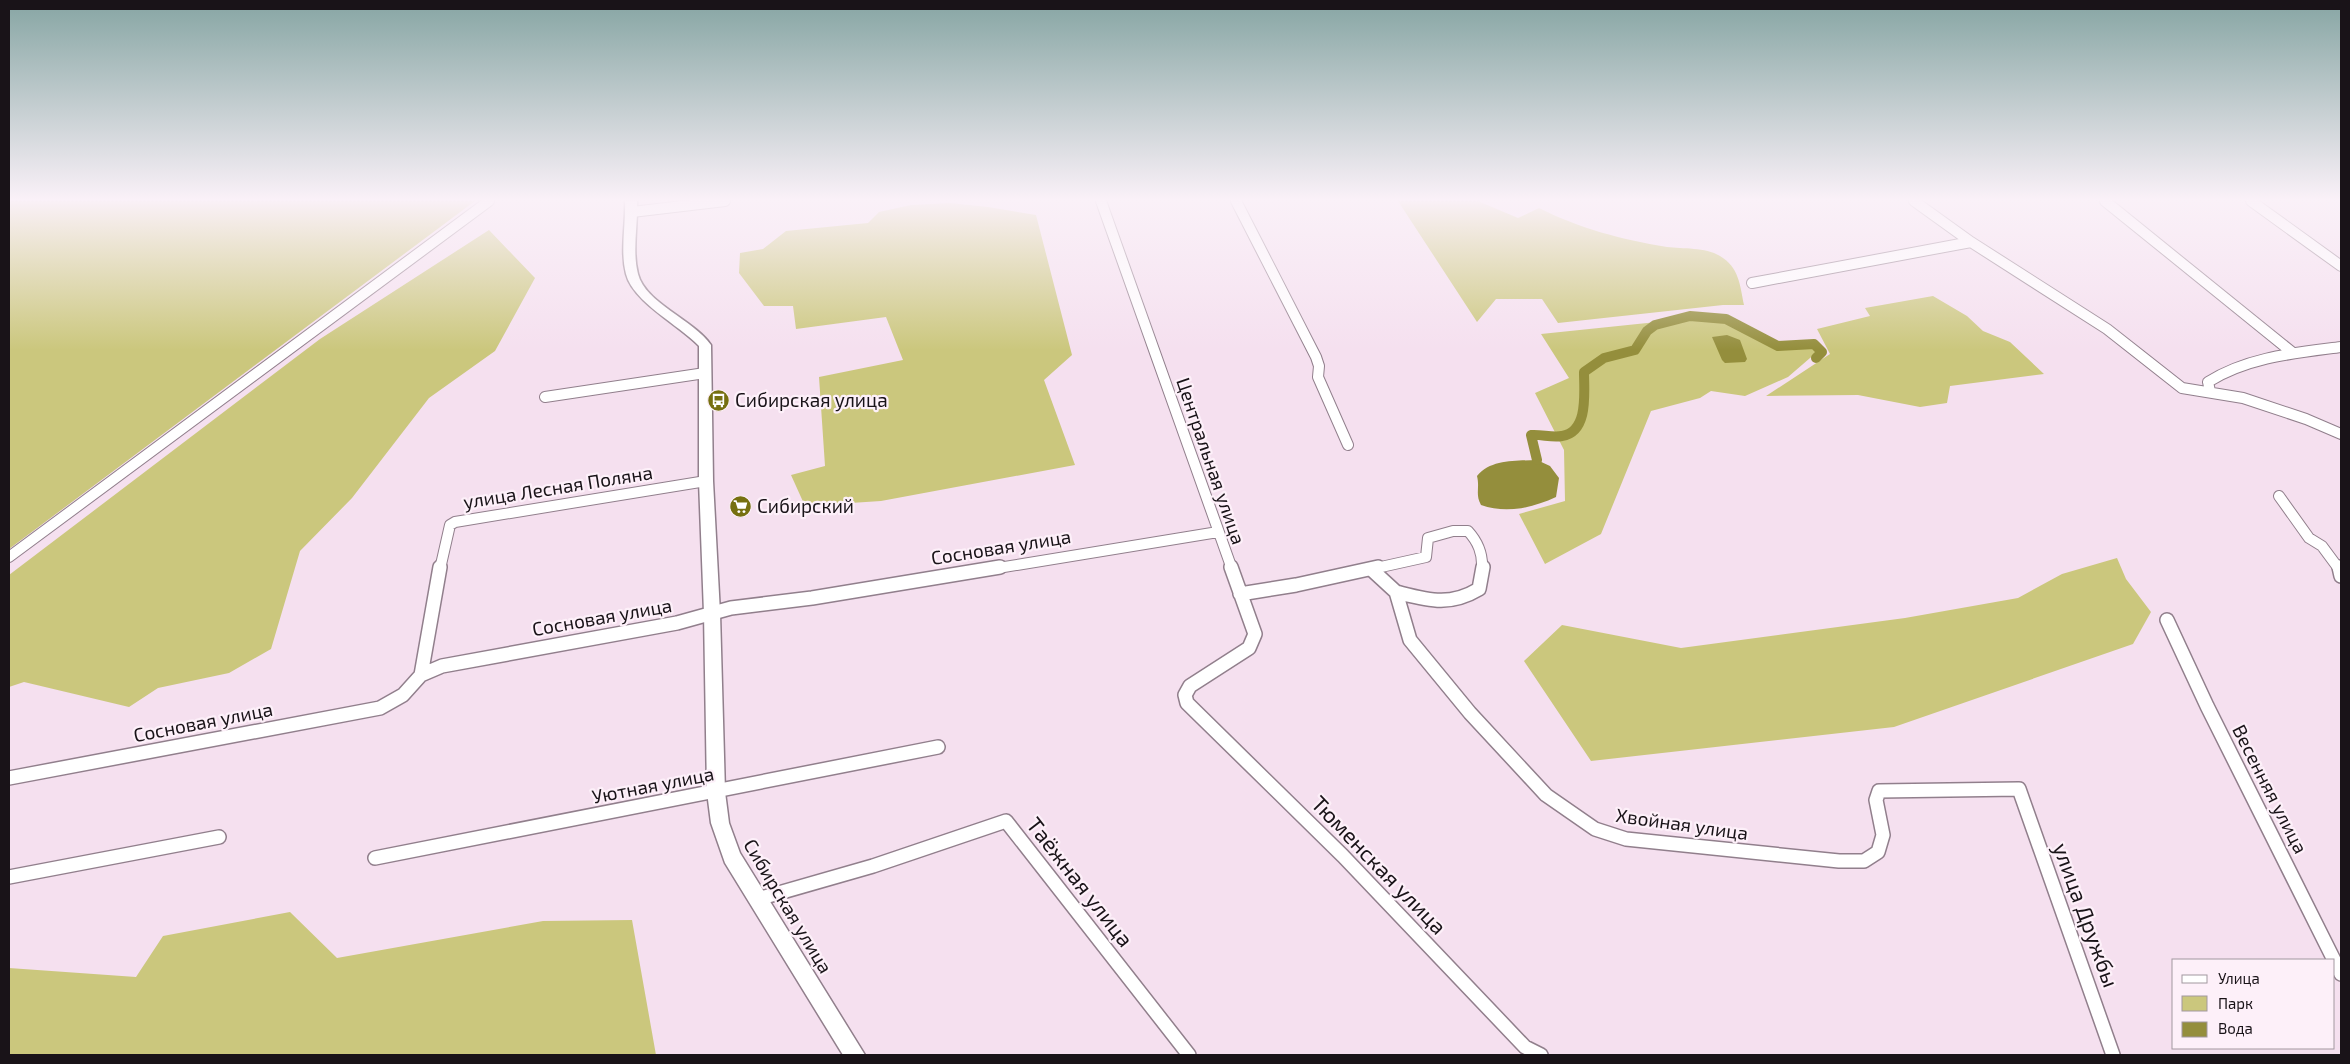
<svg xmlns="http://www.w3.org/2000/svg" width="2350" height="1064" font-family="'Exo 2',sans-serif">
	<style>
		.green { fill: #cbc77d }
		.water { fill: #948e3c }
		.lines { fill: none; stroke-linecap: round; stroke-linejoin: round }
		.canal { stroke: #948e3c; stroke-width: 10 }
		.minor-far1-casing { stroke: #917f8c; stroke-width: 12 }
		.minor-casing { stroke: #917f8c; stroke-width: 16 }
		.tertiary-casing { stroke: #917f8c; stroke-width: 3 }
		.minor-far1 { stroke: #fff; stroke-width: 10 }
		.minor { stroke: #fff; stroke-width: 13 }
		.tertiary { fill: #fff; fill-rule: evenodd }
		.labels { text-anchor: middle; stroke-width: 4.5; stroke-linejoin: round; paint-order: stroke }
		.poi-label { font-size: 19px; fill: #191318; stroke: #fdf0f9; text-anchor: start }
		.street-label { font-size: 19px; fill: #191318; stroke: #fdf0f9 }
		.near-street-label { font-size: 22px; fill: #191318; stroke: #fdf0f9 }
	</style>
	<rect width="100%" height="100%" fill="#f5e0ef"/>
	<path class="green" d="M9,201H475L9,549Z
		M1398,201H1478L1518,218L1539,208C1581,229 1620,239 1667,247C1683,249 1705,247 1720,256C1739,267 1740,285 1744,305H1723L1558,323L1542,299H1496L1477,322Z
		M950,203L988,207L1036,215L1072,355L1044,380L1075,465L881,501L805,506L791,475L825,466L819,377L903,360L886,317L796,329L793,306H764L739,273L740,253L763,249L786,231L868,223L879,212L911,205Z
		M489,230L535,278L495,351L429,398L352,498L300,551L271,649L229,673L158,688L129,707L24,682L9,687V575L320,339Z
		M1933,296L1967,316L1983,331L2010,342L2044,374L1950,386L1947,403L1920,407L1858,395L1766,396L1830,354L1817,329L1870,316L1865,308Z
		M1705,317L1730,324L1774,349L1808,345L1817,352L1788,377L1745,396L1711,391L1700,398L1651,411L1601,534L1545,564L1519,514L1565,501L1564,450L1535,393L1569,378L1541,334Z
		M2117,558L2126,579L2151,612L2133,644L1894,727L1591,761L1524,661L1562,625L1681,648L1905,618L2018,598L2062,574Z
		M290,912L337,958L543,921L632,920L656,1055H9V968L136,977L163,936Z"/>
	<path class="water" d="M1727,335L1740,340L1747,359L1745,362L1725,363L1722,360L1712,337Z
		M1537,460L1550,466L1559,478L1556,497C1532,508 1506,514 1481,505C1475,494 1480,488 1477,476C1491,459 1516,461 1537,460Z"/>
	<g class="lines">
		<path class="canal" d="M1537,460L1531,435C1541,434 1552,438 1562,436C1589,432 1584,392 1584,372L1604,358L1635,350L1647,331L1655,325L1690,316L1726,319L1778,346L1814,344L1822,352L1816,358"/>
		<defs>
			<path id="minor-far1" d="M1101,201L1232,569
				M1236,201L1316,357L1319,366L1318,377L1348,445
				M1914,201L1971,242L2107,329L2182,388L2243,398L2306,419L2341,434
				M2105,201L2293,353
				M2251,201L2341,266
				M632,212L725,201
				M1752,283L1971,242
				M2210,391L2208,382C2248,357 2295,353 2341,347
				M545,397L705,373
				M2279,496L2309,538L2322,546L2339,569
				M9,557L489,201
				M440,569L450,525L455,522L706,481
				M992,569L1218,532
				M1372,569L1426,557L1428,538L1453,531H1468C1478,542 1483,553 1482,569"/>
			<path id="minor" d="M1231,567L1255,634L1249,648L1190,686L1185,695L1187,703L1343,856L1525,1047L1541,1055
				M2339,567L2341,576
				M1371,569L1396,592L1410,640L1470,713L1546,795L1595,829L1626,839L1839,861H1864L1878,852L1883,835L1876,800L1879,791L2019,789L2113,1055
				M1396,592C1428,600 1449,607 1479,589L1483,567
				M1240,594L1296,585L1378,567
				M2167,620L2207,706L2341,974
				M421,675L440,567
				M9,778L380,708L403,695L421,675L442,666L677,623L731,608L812,598L1000,567
				M375,858L938,747
				M9,877L219,837
				M758,899L873,866L1006,821L1189,1055"/>
			<path id="tertiary" d="M625,201H637C638,225 632,251 638,274C645,303 694,320 711,345L713,481L720,613L725,792L729,823L740,853L865,1055H843L725,863L711,823L707,792L704,613L699,481V346C679,325 633,302 626,274C620,251 626,225 625,201Z"/>
		</defs>
		<use href="#minor-far1" class="minor-far1-casing"/>
		<use href="#minor" class="minor-casing"/>
		<use href="#tertiary" class="tertiary-casing"/>
		<use href="#minor-far1" class="minor-far1"/>
		<use href="#minor" class="minor"/>
		<use href="#tertiary" class="tertiary"/>
	</g>
	<linearGradient id="sky" x2="0" y2="1"><stop stop-color="#86a5a3"/><stop offset="0.57" stop-color="#faf1f8"/><stop offset="1" stop-color="#faf1f8" stop-opacity="0"/></linearGradient>
	<rect width="2350" height="350" fill="url(#sky)"/>
	<defs>
		<symbol id="bus-disc" viewBox="-11 -11 22 22"><circle r="9.5" fill="#767010" stroke="#fdf0f9"/><path d="M-5-6H5V4H4V6H2V4H-2V6H-4V4H-5ZM-3.5-4V0h7V-4ZM-3.5 1.2v1.5H-2V1.2ZM2 1.2v1.5H3.5V1.2Z" fill="#fff"/></symbol>
		<symbol id="supermarket-disc" viewBox="-11 -11 22 22"><circle r="9.5" fill="#767010" stroke="#fdf0f9"/><path d="M-6-5.5h2.5l.6 2H6L4.5 2H-2.5L-4.4-4H-6ZM-1.5 3.2a1.3 1.3 0 1 0 .1 0ZM3 3.2a1.3 1.3 0 1 0 .1 0Z" fill="#fff"/></symbol>
	</defs>
	<g fill-rule="evenodd">
		<use href="#bus-disc" x="706" y="388" width="25" height="25"/>
		<use href="#supermarket-disc" x="728" y="494" width="25" height="25"/>
	</g>
	<g class="labels">
		<g class="poi-label">
			<text x="735" y="407">Сибирская улица</text>
			<text x="757" y="513">Сибирский</text>
		</g>
		<g class="street-label">
			<text transform="translate(1211 461) rotate(71)" y="7">Центральная улица</text>
			<text transform="translate(558 487) rotate(-9)" y="7">улица Лесная Поляна</text>
			<text transform="translate(1001 547) rotate(-9)" y="7">Сосновая улица</text>
			<text transform="translate(602 617) rotate(-10)" y="7">Сосновая улица</text>
			<text transform="translate(203 722) rotate(-11)" y="7">Сосновая улица</text>
			<text transform="translate(653 785) rotate(-11)" y="7">Уютная улица</text>
			<text transform="translate(2270 789) rotate(63)" y="7">Весенняя улица</text>
			<text transform="translate(1682 824) rotate(8)" y="7">Хвойная улица</text>
			<text transform="translate(788 906) rotate(59)" y="7">Сибирская улица</text>
		</g>
		<g class="near-street-label">
			<text transform="translate(1379 865) rotate(46)" y="8">Тюменская улица</text>
			<text transform="translate(1080 882) rotate(52)" y="8">Таёжная улица</text>
			<text transform="translate(2086 915) rotate(70)" y="8">улица Дружбы</text>
		</g>
	</g>
	<rect width="2350" height="1064" fill="none" stroke="#191318" stroke-width="20"/>
	<rect x="2172" y="959" width="162" height="90" fill="#fdf0f9" stroke="#a2989f"/>
	<rect x="2182" y="975" width="25" height="8" fill="#ffffff" stroke="#a2989f"/>
	<text x="2218" y="984" font-size="15" fill="#191318">Улица</text>
	<rect x="2182" y="996" width="25" height="15" fill="#cbc77d" stroke="#a2989f"/>
	<text x="2218" y="1009" font-size="15" fill="#191318">Парк</text>
	<rect x="2182" y="1022" width="25" height="15" fill="#948e3c" stroke="#a2989f"/>
	<text x="2218" y="1034" font-size="15" fill="#191318">Вода</text>
</svg>
